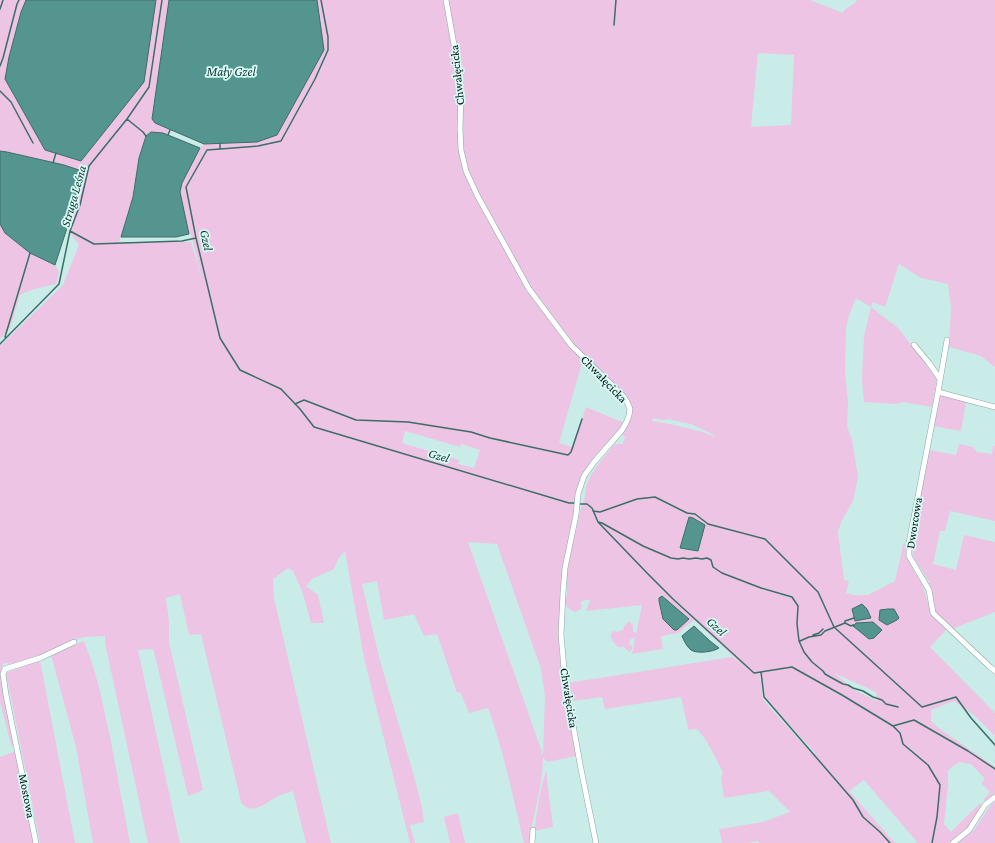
<svg xmlns="http://www.w3.org/2000/svg" width="995" height="843" font-family="'Crimson Pro',serif">
	<style>
		.green { fill: #edc4e3; fill-rule: evenodd }
		.water { fill: #54968f; stroke: #3c6d68 }
		.lines { fill: none; stroke-linecap: round; stroke-linejoin: round }
		.stream { stroke: #3c6d68; stroke-width: 1.5 }
		.street-casing { stroke: #87a8a4; stroke-width: 6 }
		.street { stroke: #fff; stroke-width: 5 }
		.labels { text-anchor: middle; stroke-width: 3.5; stroke-linejoin: round; paint-order: stroke }
		.street-label { font-size: 12px; fill: #030e0d; stroke: #d7faf5 }
		.water-label { font-size: 13px; font-style: italic; fill: #183936; stroke: #d7faf5 }
	</style>
	<rect width="100%" height="100%" fill="#caece8"/>
	<path class="green" d="M0,0H26L21,12L45,150L81,161L144,82L156,0H169L152,119L155,123L170,130L168,135L163,133L136,178L133,197L119,242H191L203,282L191,235L189,234L180,192L182,183L200,148L204,144L257,142L324,50L317,0H810L843,13L844,10L856,2L857,0H995V367L981,356L949,347L951,307L948,284L921,278L899,264L885,307L873,302L871,307L898,328L937,379L932,407L903,402L896,404L864,402L862,379L864,336L871,307L856,298L849,315L846,329L845,372L848,401L847,426L852,440L858,477L853,501L841,522L838,532L844,580L849,581L846,593L853,595H868L895,581L904,541L908,555L915,573L922,584L932,616L941,624L946,630L930,647L995,713V736L975,716L954,701L931,710V721L940,729L995,767V795L987,801L983,800L990,792L981,783L985,779L971,764L959,762L948,770V785L944,824L951,832L980,803L982,807L969,827L950,843H918L864,780L849,791L895,843H759L758,841L747,843H722L719,829L763,822L790,812L769,791L724,798L721,778L723,772L706,740L697,729L687,730L688,728L681,697L605,709L602,697L572,701L568,683L732,657L743,665L694,620L678,633L661,636L663,649L632,654L635,639L632,638L630,640L629,644L632,646V649L629,652L624,647C617,649 610,641 611,633L614,631L617,632L623,630L624,626L629,621L633,625V631L636,634L642,605L586,611L590,600H585L581,602V609L575,612L568,608L566,604L565,600L567,596V575L569,561L581,508L585,497L586,487L589,479L596,467L615,444H623L624,439L626,438L622,434L631,417V408L584,356L559,443L572,447L586,407L622,422L626,424L581,481L574,521L569,538L563,563L559,655H561L562,669L576,756L547,762L543,757C543,786 533,814 529,843H524C513,798 504,752 488,708L469,713L460,692L457,693L437,634L424,636L414,614L384,620L377,581L362,584L379,657L416,783L422,808L424,822L410,825L415,843H410L364,658L345,551L338,559L334,569L312,579L306,586L318,595L324,623H311L302,591L293,571L288,568L273,579L274,598L331,843H306L293,791C287,793 280,794 275,798C264,804 251,816 241,802L201,634L189,635L180,594L166,598L169,621V642L203,790L188,796L157,664L153,649L138,650L180,843H148L105,643V636L84,637L73,640L48,653L10,665L8,663H4L1,668L4,670L14,746L11,745L0,702V346L63,285L79,245L67,228L82,171L64,165L7,152L0,151ZM758,53L794,55L791,125L751,127ZM653,418L662,420L668,419L691,424L712,434L715,437L703,432L670,424L652,421ZM405,431L460,447L461,444L480,450L474,468L458,464L459,460L402,443ZM689,517L698,551L679,549ZM468,542L497,544L541,669L545,697L543,755ZM834,673L876,692L877,701L856,691ZM761,674L764,697L815,753L812,754L763,700L760,675Z
		M0,224L5,233L30,253L55,265L59,272L56,284C43,287 31,289 20,295L10,328L0,339Z
		M940,395C949,395 958,399 966,402L961,431L933,426L939,397Z
		M959,444L973,447L977,452L992,454L993,446H995V521L950,511L945,531H940L933,564L956,570L964,535L995,542V612L952,629L936,614L933,605L929,582L913,556L911,538L917,515L929,450L956,455Z
		M84,641L94,669L100,691L111,742L130,843H93L76,747L51,655Z
		M40,660L75,843H40L6,673Z
		M16,751L34,843H0V757Z
		M547,770V780L553,827L534,831C538,811 539,788 547,770Z
		M995,801V843H958L975,829L988,809Z
		M458,813L465,843H450L444,817Z"/>
	<path class="water" d="M26,0H156L144,82L81,161L45,150L5,79L9,57L21,12Z
		M169,0H317L324,50L277,135L257,142L204,144L155,123L152,119Z
		M151,132L163,133L200,148L182,183L180,192L189,234L176,237H121L133,197L139,158L146,136Z
		M0,151L7,152L64,165L82,171L67,228L55,265L30,253L5,233L0,224Z
		M689,517L693,518L705,525L698,551L680,548Z
		M662,596L689,619L677,630H674L663,619L659,601V598Z
		M862,604L867,609L871,618L855,621L852,609Z
		M888,609H894L899,618L897,620L887,625L879,620L880,610Z
		M873,622L882,630L874,638L869,639L853,626L856,623Z
		M694,626L710,641L719,648C713,652 697,654 691,650C687,647 684,641 682,636Z"/>
	<g class="lines">
		<path class="stream" d="M321,0L328,37V50L315,79L281,141L258,146L207,150L186,187L196,238L220,338L240,370L281,389L300,409L314,427L569,503H575
			M0,9L3,0
			M614,25L616,0
			M0,66L3,58L17,4L19,0
			M0,91L11,102L33,143
			M127,119L143,132L146,136
			M168,135L170,130
			M220,144V149
			M53,163L56,153
			M70,231L94,244L182,241L196,238
			M5,337L30,253
			M0,344L59,284L70,231L80,205L89,166L127,119L149,87L162,0
			M295,404L304,400L356,420L408,422L471,432L490,438L568,455L571,452L582,419
			M579,504H587L592,508L598,522L647,573L673,599L754,673L792,667L842,695L893,726L900,733L903,744L928,765L940,785L937,817L932,843
			M593,511L600,512L637,499L655,497L687,513L695,514L708,524L765,539L818,592L834,627L922,707L956,697L971,718L995,745
			M598,522L602,523L643,546L671,558L678,559L683,558L689,559L696,558L702,559L707,558L711,560L713,567L722,573L761,588L792,597L798,606L797,624L799,641L804,652L812,662L823,671L825,674L832,678L843,684L848,685L853,688L863,691L873,697L882,700L886,704L898,707
			M845,623V621L854,618
			M813,635L819,633L823,629
			M809,637L821,635L825,631L845,623L851,626L853,625H854
			M800,641L809,637
			M761,672L764,697L853,800L863,817L880,832L890,843
			M893,726L914,720L968,751L995,769"/>
		<defs>
			<path id="street" d="M446,0L459,73L461,90L460,129L461,150L466,171L477,195L529,289L571,345L623,396L627,402L630,409L629,415L627,421L622,430L594,462L584,476L578,494L576,515L565,568L563,593L561,634L565,681L581,769L596,843
				M914,345L929,363L940,379
				M938,392L947,340
				M995,407L938,392L909,543V556L929,590L933,613L990,667L995,671
				M36,843L6,695L3,674L5,669L40,658L74,642
				M532,843L533,830
				M953,843L969,830L985,805L995,797"/>
		</defs>
		<use href="#street" class="street-casing"/>
		<use href="#street" class="street"/>
	</g>
	<g class="labels">
		<g class="street-label">
			<text transform="translate(457 75) rotate(-96)" y="4">Chwałęcicka</text>
			<text transform="translate(604 379) rotate(46)" y="4">Chwałęcicka</text>
			<text transform="translate(914 523) rotate(-81)" y="4">Dworcowa</text>
			<text transform="translate(569 698) rotate(81)" y="4">Chwałęcicka</text>
			<text transform="translate(27 796) rotate(79)" y="4">Mostowa</text>
		</g>
		<g class="water-label">
			<text x="231" y="76">Mały Gzel</text>
			<text transform="translate(73 196) rotate(-74)" y="5">Struga Leśna</text>
			<text transform="translate(207 240) rotate(78)" y="5">Gzel</text>
			<text transform="translate(439 455) rotate(16)" y="5">Gzel</text>
			<text transform="translate(717 626) rotate(43)" y="5">Gzel</text>
		</g>
	</g>
</svg>
